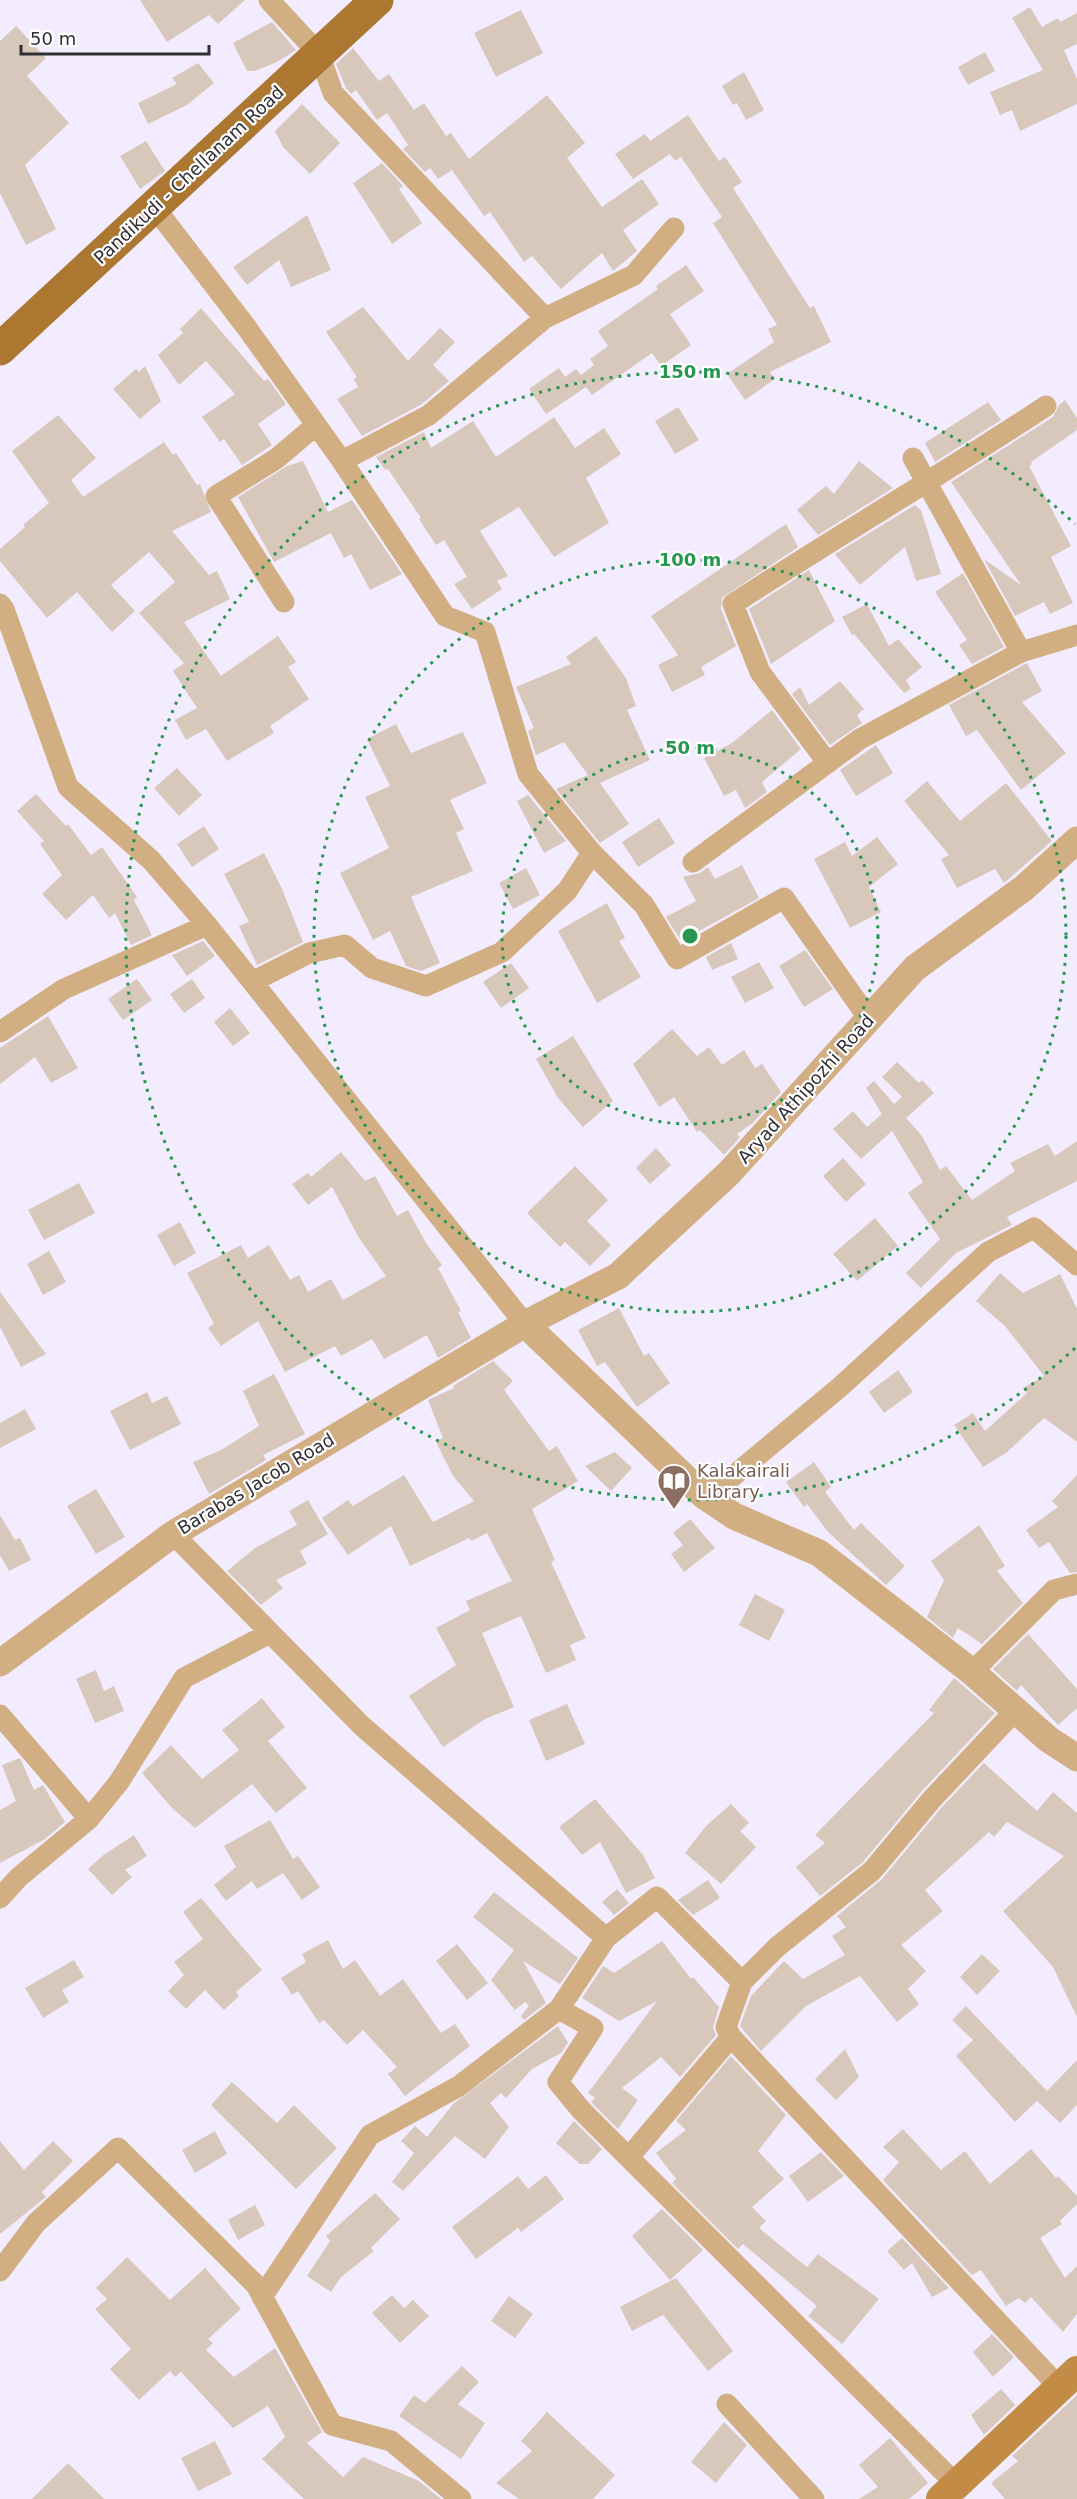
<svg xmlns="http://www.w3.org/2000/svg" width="1077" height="2499" font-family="'DejaVu Sans',sans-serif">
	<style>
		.building { fill: #d8c8bc }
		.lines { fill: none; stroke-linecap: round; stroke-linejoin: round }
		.minor { stroke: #d2ae83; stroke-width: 21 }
		.tertiary { stroke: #d2ae83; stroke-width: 27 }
		.secondary { stroke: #c28c47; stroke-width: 30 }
		.primary { stroke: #ac7731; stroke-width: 33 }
		.ring { fill: none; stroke: #269650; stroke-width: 3; stroke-dasharray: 3 6 }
		.labels { text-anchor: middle; stroke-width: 4.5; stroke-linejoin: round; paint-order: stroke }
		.street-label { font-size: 18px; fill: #312f36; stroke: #fff }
		.education-label { font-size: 18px; fill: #785e54; stroke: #fff; text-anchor: start }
		.centre { fill: #269650; stroke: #fff; stroke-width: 3 }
		.ring-label { font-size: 18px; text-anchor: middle; font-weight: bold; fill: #269650; stroke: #fff; stroke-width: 4.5; stroke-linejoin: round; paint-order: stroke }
	</style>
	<rect width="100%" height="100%" fill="#f2ecfe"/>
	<path class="building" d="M140,0H245L218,24L209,15L167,42Z
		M1030,7L1042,27L1058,18L1060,22L1077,13V44L1064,50L1077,79V104L1020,131L1012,110L1000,115L990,92L1043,70L1012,18Z
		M521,10L543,53L496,77L474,33Z
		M272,22L296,50L277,62L255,71H247L233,43Z
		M16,26L46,58L27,76L69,123L25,165L56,229L26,245L0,193V41Z
		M353,48L379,81L389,74L414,110L424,103L446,136L451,133L469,159L547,95L585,143L567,158L602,207L642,179L659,204L623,230L637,251L613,271L602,253L561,289L532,256L524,262L490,212L484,216L452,170L438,179L430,168L425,172L403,149L408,145L387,113L377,120L356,90L351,94L346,88L336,64Z
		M985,52L995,71L968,85L958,67Z
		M198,63L214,83L187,105L148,124L138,103L177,84L172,78Z
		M744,72L764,110L746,120L737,103L733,105L722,86Z
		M302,104L340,143L310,174L283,147L275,131Z
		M688,115L719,161L725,157L742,182L733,188L810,308L814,306L831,342L770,372L775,379L745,400L727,374L774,342L768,329L777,325L713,223L722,217L681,157L675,161L670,154L633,179L615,154L645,134L650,141Z
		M146,141L165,171L140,189L120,156Z
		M382,163L403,186L399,189L422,223L392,244L353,183Z
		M307,215L331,270L291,287L279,260L247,285L233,267Z
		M686,265L704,291L670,314L691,345L661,366L652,353L592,395L586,387L546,414L529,389L559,368L565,377L576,369L581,375L594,365L590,359L608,346L598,331L658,289L656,286Z
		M363,307L408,361L440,328L455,342L433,365L449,381L422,404L362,436L337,399L358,387L354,379L357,377L326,332Z
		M201,308L264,381L268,379L286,404L258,424L272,445L242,465L224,439L220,442L202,417L235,394L206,361L179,385L158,355L183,333L180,329Z
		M145,366L161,401L140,419L113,389L136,369L139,372Z
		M1065,400L1077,418V430L1031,462L1032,464L1029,466L1071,546L1051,557L1073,603L1050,614L1044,602L1015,616L984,559L1021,585L951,482L1053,417L1059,405Z
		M988,402L1001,420L935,462L925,443Z
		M678,407L699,440L675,454L655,421Z
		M58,415L96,458L71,480L83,497L164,442L173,455L176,453L197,485L200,484L211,512L172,531L209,575L217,571L230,599L184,622L221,676L278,636L296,662L288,667L309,699L270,726L274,733L227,761L206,729L186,740L175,720L197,708L173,671L184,663L139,613L175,582L149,552L111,585L135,611L112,632L77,592L47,618L0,561V549L25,527L23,525L49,503L12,451Z
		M554,417L575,448L604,428L621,454L586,478L609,523L554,557L519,507L480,531L508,576L497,581L502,589L472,609L454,584L467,577L444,540L436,545L419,519L421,518L388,469L385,470L376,457L424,432L431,448L473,421L496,457Z
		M303,461L328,512L352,500L402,574L370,590L351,554L344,558L331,533L274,562L238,497L287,466Z
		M859,461L893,488L818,535L797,510L826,486L834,494Z
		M915,505L921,510L941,574L916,581L905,547L860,585L835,554Z
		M786,524L798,547L722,598L721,609L736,646L701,667L705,675L672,692L658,665L678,655L651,616Z
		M809,570L835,621L771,664L749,609Z
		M963,573L1004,647L972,664L959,645L967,640L935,592Z
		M867,604L889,646L898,639L922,667L906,680L911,689L904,693L854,634L852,635L842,617Z
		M596,636L626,678L636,706L627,710L650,760L600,783L629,824L600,843L556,789L588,775L564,742L536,755L528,731L534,728L516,687L571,664L566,657Z
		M1027,663L1042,691L1022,702L1066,753L1021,790L977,730L966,736L949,705Z
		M840,681L864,709L857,715L862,723L830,745L792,694L800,687L809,705Z
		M772,710L801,749L762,782L767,792L745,808L736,790L724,796L704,758L732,743Z
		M396,724L411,753L463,732L487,783L450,800L464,829L456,833L473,871L411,897L440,963L421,971L406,966L390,931L373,940L340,873L389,848L365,797L390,786L367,739Z
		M876,745L893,773L856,796L840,770Z
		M177,768L202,795L179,816L154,788Z
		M927,781L960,821L1006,783L1052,841L1004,883L995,869L957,888L941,859L949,855L904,801Z
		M36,794L66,826L68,824L91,855L102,847L137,897L134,900L152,935L131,945L115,913L109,918L93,895L66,920L42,894L62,875L40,844L44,841L17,811Z
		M528,795L566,841L544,853L517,801Z
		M659,818L675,843L638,867L622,842Z
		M204,826L219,849L192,867L177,844Z
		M877,837L898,864L869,887L881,912L850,928L814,859L845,842L852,856Z
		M264,853L282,889L303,942L257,965L239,926L249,922L224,874Z
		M742,865L759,898L681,941L666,917L696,901L683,877L700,873L708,867L715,879Z
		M526,868L540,895L513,909L499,883Z
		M607,903L625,938L619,941L641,977L597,1003L558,931Z
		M203,941L215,956L187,976L172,955Z
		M731,943L738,959L712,970L706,957Z
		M805,950L833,989L804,1007L779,966Z
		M759,962L774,988L745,1003L731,977Z
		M511,963L529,988L501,1008L483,982Z
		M137,979L152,1000L123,1020L108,999Z
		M192,979L205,998L184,1013L170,994Z
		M230,1008L250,1033L233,1046L214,1022Z
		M48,1016L78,1068L51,1083L35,1057L0,1084V1048Z
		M672,1029L697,1056L709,1047L722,1065L744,1050L755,1068L762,1064L781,1092L753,1123L737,1134L740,1137L724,1155L700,1130L697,1132L674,1097L659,1107L633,1064Z
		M573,1036L613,1101L583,1127L558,1098L536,1059Z
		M897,1062L919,1083L922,1080L934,1093L906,1118L922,1136L940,1170L946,1166L972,1200L1015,1171L1010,1163L1048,1144L1055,1156L1077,1141V1181L1007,1217L1012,1225L956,1253L921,1288L906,1273L940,1239L908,1193L923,1182L892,1131L861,1159L833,1129L853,1111L867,1127L882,1114L866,1088L874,1081L894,1104L902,1097L882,1077Z
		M656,1148L671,1165L650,1184L636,1168Z
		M341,1152L365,1181L375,1176L397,1216L408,1210L426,1243L442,1265L438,1268L461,1311L458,1312L471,1338L438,1358L427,1335L384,1359L372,1339L341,1356L335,1346L285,1372L258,1321L221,1346L208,1328L214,1324L187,1273L241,1245L248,1258L269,1245L290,1280L299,1275L308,1292L331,1279L343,1300L386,1276L359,1238L332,1187L308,1205L292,1184L308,1173L311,1177Z
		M843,1158L866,1184L846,1202L823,1176Z
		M575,1166L608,1200L587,1221L611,1245L590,1266L565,1242L560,1247L527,1213Z
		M79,1183L95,1213L44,1240L28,1210Z
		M875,1218L898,1246L857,1281L833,1254Z
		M180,1222L196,1253L174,1266L157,1235Z
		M49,1251L66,1282L43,1295L27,1264Z
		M1000,1273L1023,1293L1060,1274L1077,1309V1442L1044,1418L1006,1453L983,1467L954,1425L973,1413L985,1431L1027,1393L1023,1388L1044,1376L1005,1326L976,1301Z
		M0,1292L46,1354L21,1367L0,1327Z
		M619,1308L644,1356L649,1353L670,1383L637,1407L605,1362L597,1366L578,1330Z
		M493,1361L513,1381L504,1390L549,1451L557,1446L578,1481L532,1509L555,1560L551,1562L586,1638L570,1645L576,1660L546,1673L521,1616L482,1633L514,1707L485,1719L443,1747L409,1696L456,1665L436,1628L470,1610L466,1601L512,1581L487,1533L471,1541L469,1538L410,1566L391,1526L348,1555L322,1518L348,1500L353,1506L404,1475L433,1522L474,1501L453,1476L436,1442L443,1438L428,1400L454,1388L453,1386Z
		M898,1370L913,1392L884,1413L869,1392Z
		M274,1374L305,1434L263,1455L266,1460L209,1494L193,1462L221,1450L259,1426L243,1391Z
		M147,1392L152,1403L167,1396L181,1424L130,1450L110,1411Z
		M25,1409L36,1429L0,1448V1423Z
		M615,1452L632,1468L611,1491L585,1466Z
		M814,1462L831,1487L825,1492L854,1530L861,1523L905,1566L886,1585L828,1532L807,1504L804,1507L786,1482Z
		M1077,1475V1572L1070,1573L1049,1542L1039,1548L1026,1530L1058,1507L1052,1501Z
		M96,1489L125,1537L96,1554L67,1506Z
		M308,1500L328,1534L300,1551L307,1564L276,1580L283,1588L261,1605L227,1571L255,1548L297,1525L289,1511Z
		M0,1515L15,1540L20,1538L31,1560L9,1571L0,1555Z
		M690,1519L715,1548L684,1572L671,1554L683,1545L673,1533Z
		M979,1525L1005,1566L997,1571L1023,1603L982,1644L958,1628L953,1638L927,1617L944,1580L931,1561Z
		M755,1594L785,1610L769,1641L739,1625Z
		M1028,1634L1077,1689V1708L1058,1725L1021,1685L1017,1691L993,1669Z
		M96,1670L104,1691L114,1686L124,1711L95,1723L76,1679Z
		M954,1678L995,1713L922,1791L863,1862L820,1896L796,1867L825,1843L815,1835L934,1713L929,1710Z
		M262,1698L285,1727L268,1741L307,1788L276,1813L252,1784L195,1828L172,1808L142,1773L171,1745L202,1779L239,1750L222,1730Z
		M567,1704L585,1744L546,1761L529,1720Z
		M20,1758L34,1790L43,1785L65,1822L45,1839L0,1863V1810L16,1801L2,1765Z
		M984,1763L1037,1811L1053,1792L1077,1813V2017L1053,1967L1003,1911L1064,1856L1007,1822L994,1837L989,1832L925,1890L943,1911L901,1945L926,1971L908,1989L919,2004L897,2022L860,1976L806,2006L761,2051L740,2026L751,1996L784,1961L803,1979L845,1955L832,1936L846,1927L837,1916L882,1879L942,1807Z
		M595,1799L643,1855L655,1878L626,1893L600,1842L582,1855L559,1827Z
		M731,1804L749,1823L740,1831L756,1847L721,1884L685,1853L706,1826Z
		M270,1820L293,1859L298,1856L320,1887L302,1900L283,1873L257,1889L252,1881L226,1901L214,1885L236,1867L224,1846Z
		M134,1835L147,1856L125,1870L132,1877L112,1895L88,1869L102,1856Z
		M708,1880L720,1898L693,1915L678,1900Z
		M617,1889L629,1903L614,1915L602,1902Z
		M494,1892L578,1958L560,1984L523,1961L546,2003L524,2020L521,2016L529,2006L525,2002L515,2010L491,1980L514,1950L473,1917Z
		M201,1898L262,1970L236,1992L239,1996L224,2010L205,1990L186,2009L168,1991L184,1975L174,1962L203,1939L183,1912Z
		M328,1940L343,1969L355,1960L380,1996L403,1979L441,2033L455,2024L470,2046L405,2096L388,2074L397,2067L363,2030L347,2045L324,2020L319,2023L298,1991L292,1995L281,1978L306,1962L302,1954Z
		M662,1941L691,1979L693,1977L719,2007L713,2027L716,2035L680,2077L661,2057L622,2088L638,2100L618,2129L591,2102L595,2098L588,2093L657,2001L619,2021L582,1998L603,1966L614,1973Z
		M457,1944L488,1983L467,2000L436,1961Z
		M982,1954L1000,1971L977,1995L960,1977Z
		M74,1960L84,1977L62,1990L69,2002L43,2018L25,1988Z
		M966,2006L1047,2091L1077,2060V2105L1060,2123L1037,2101L1046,2092L1015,2122L956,2056L973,2040L952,2020Z
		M558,2026L568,2043L561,2053L532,2069L506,2098L501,2093L490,2103L509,2127L485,2159L455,2136L403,2191L392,2182L414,2153L401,2141L415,2126L427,2137L453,2104Z
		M845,2049L859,2077L836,2100L815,2079Z
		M731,2056L786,2115L758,2151L784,2179L752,2207L766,2221L759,2228L807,2267L818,2254L879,2299L842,2344L808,2316L817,2306L743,2244L738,2249L672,2183L676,2179L656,2153L686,2130L676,2121Z
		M232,2082L277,2123L294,2105L337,2148L296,2189L211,2105Z
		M574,2121L602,2149L588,2164H580L556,2143Z
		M903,2129L941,2170L965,2151L990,2184L1031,2149L1056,2178L1058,2176L1077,2196V2204L1060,2221L1062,2224L1040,2238L1065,2278L1077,2266V2314L1063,2332L1031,2297L1025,2303L1019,2298L1006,2306L981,2270L972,2275L883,2180L899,2162L883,2147Z
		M215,2131L227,2154L195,2173L182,2150Z
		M0,2141L24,2170L53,2141L73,2161L42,2192L46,2197L0,2234Z
		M821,2152L844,2176L808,2202L789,2176Z
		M546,2175L564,2199L521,2232L518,2228L476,2259L452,2227L518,2176L528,2189Z
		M375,2193L400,2219L371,2248L374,2251L341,2277L331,2292L307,2276L330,2241L326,2236Z
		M255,2205L265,2225L238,2240L228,2220Z
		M662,2209L703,2250L670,2280L632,2236Z
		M902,2238L949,2288L932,2297L912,2263L904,2270L887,2251Z
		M127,2257L170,2300L205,2268L241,2309L208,2339L213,2343L206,2350L234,2377L275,2348L322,2432L307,2443L343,2477L363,2457L419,2481L441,2499H304L262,2459L285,2437L268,2406L233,2428L181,2372L175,2377L170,2371L139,2400L110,2369L131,2349L95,2309L107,2299L96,2288Z
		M676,2278L733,2351L708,2371L663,2315L632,2331L620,2307Z
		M392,2295L404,2308L413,2300L429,2316L400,2343L372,2313Z
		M509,2296L533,2314L515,2338L491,2321Z
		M992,2334L1014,2357L993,2377L973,2352Z
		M462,2366L479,2382L458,2404L485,2423L461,2459L399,2416L414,2395L425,2403Z
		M1001,2389L1015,2405L984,2435L971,2415Z
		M1077,2395V2499H1005L991,2483L1018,2461L1012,2456Z
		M547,2412L615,2475L593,2499H519L496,2483L532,2451L521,2441Z
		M724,2422L747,2445L716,2483L691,2462Z
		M890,2438L928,2483L909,2499H859L878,2487L859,2465Z
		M215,2441L232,2474L198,2491L181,2458Z
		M68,2463L104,2499H32Z"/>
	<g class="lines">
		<path class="minor" d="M269,0L319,54L333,93L545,318L429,415L342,461
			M155,208L247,328L342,461L445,616L485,632L528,774L592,853L567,891L502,952L426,986L372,968L345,945L309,953L254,981
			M545,318L634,275L674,228
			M913,458L1021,652
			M284,602L216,496L276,459L315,426
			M0,604L4,609L68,787L151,860L207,925L525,1324
			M827,762L760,672L733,604C837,536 943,474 1046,406
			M592,853L644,905L677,959L784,898L869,1019
			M693,862L860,739L1021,652L1077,635
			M0,1032L64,989L207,925
			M703,1495L732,1477L840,1387L988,1252L1034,1228L1077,1265
			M173,1534L362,1726L606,1938L657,1897L742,1982L726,2027L731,2037L1059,2387
			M972,1672L1054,1590L1077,1584
			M0,1715L89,1819
			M0,1898L19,1877L89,1819L119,1782L184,1678L270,1633
			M606,1938L559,2009L593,2028L558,2082L581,2110L957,2485
			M742,1982L777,1947L872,1871L932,1799L1015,1711
			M629,2157L731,2037
			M0,2271L36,2223L118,2148L256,2285L332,2425L391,2441L461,2499
			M262,2297L370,2135L459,2086L559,2009
			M727,2404L814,2499"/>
		<path class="tertiary" d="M525,1324L703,1495L734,1516L819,1553L972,1672L1048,1739L1077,1758
			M0,1663L173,1534L525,1324L618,1276L729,1173L915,968L1024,888L1077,840"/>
		<path class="secondary" d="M941,2499L1077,2371"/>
		<path class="primary" d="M0,349L377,0"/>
	</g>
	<g class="ring">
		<circle cx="690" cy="936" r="188"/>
		<circle cx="690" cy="936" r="376"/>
		<path d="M1075 1348A564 564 0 1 1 1075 524"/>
	</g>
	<defs>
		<symbol id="library-pin" viewBox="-11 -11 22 30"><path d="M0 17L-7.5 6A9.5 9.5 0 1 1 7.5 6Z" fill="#8d6e63" stroke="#fff"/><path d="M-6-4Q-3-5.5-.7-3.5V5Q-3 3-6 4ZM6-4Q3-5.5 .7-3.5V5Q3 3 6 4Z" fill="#fff"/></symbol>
	</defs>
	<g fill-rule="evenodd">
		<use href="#library-pin" x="655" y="1462" width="38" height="52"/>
	</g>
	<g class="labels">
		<g class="street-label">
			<text transform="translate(189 175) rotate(-43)" y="6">Pandikudi - Chellanam Road</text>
			<text transform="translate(806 1089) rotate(-48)" y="6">Aryad Athipozhi Road</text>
			<text transform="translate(256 1484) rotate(-31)" y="6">Barabas Jacob Road</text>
		</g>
		<g class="education-label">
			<text x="697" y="1477">Kalakairali<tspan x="697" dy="21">Library</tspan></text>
		</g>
	</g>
	<circle cx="690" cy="936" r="9" class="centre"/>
	<g class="ring-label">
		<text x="690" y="378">150 m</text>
		<text x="690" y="566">100 m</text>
		<text x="690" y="754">50 m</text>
	</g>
	<path d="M21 45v9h188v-9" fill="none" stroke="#312f36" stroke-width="3"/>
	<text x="30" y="45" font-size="18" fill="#312f36" stroke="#ffffff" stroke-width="4.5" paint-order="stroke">50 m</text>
</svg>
